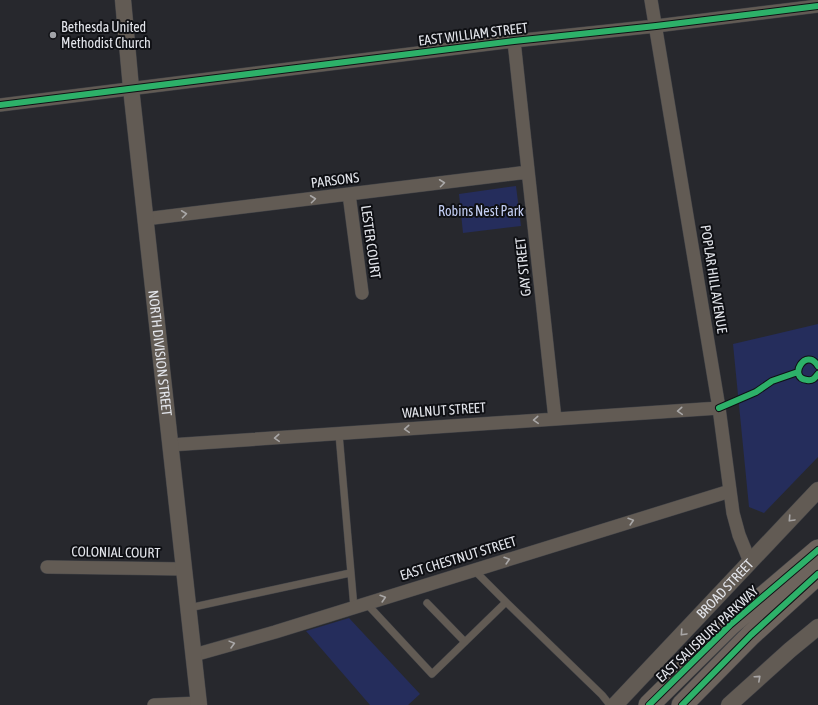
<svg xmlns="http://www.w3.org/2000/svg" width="818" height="705" font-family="'Asap Condensed',sans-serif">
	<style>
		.green { fill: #252d5c }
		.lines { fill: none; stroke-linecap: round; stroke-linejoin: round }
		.service-casing { stroke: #424347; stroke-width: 8 }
		.minor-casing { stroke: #424347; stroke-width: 14 }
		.tertiary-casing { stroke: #424347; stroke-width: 17 }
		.primary-casing { stroke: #424347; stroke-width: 22 }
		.service { stroke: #625b54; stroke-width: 7 }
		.minor { stroke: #625b54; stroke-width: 13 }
		.tertiary { stroke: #625b54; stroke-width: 16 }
		.primary { stroke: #6d645d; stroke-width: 21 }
		.cycleway-casing { stroke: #0f1014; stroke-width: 8 }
		.cycleway { stroke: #2db169; stroke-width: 6 }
		.oneway { stroke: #a9a7a7 }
		.poi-dot { fill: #a1a3a8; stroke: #0f1014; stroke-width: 1.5 }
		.labels { text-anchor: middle; stroke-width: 4; stroke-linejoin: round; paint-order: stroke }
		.poi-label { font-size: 14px; fill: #e3e5eb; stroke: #0f1014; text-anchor: start }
		.street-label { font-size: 14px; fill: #e3e5eb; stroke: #0f1014 }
		.park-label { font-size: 14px; fill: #c3cef3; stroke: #0f1014 }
	</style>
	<rect width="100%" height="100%" fill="#27282d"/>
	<path class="green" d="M516,186L521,226L463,233L459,194Z
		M818,324V457L764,513L749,507L733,344Z
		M349,618L420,694L408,705H370L306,631Z"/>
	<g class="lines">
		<defs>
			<path id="service" d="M339,434L354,608
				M474,570L506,602
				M366,603L432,674L506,602L602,695L610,705
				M427,603L465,642
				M189,608L350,573"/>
			<path id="minor" d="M651,0L719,408L733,513L739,535L750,562
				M514,41L555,419
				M0,105L514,41L656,26L818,6
				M349,194L362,293
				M145,219L528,172
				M170,445L719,408
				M47,567L184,569
				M194,655L275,632L730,491
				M154,705L199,703"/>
			<g id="tertiary">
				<path id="s1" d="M123,0L131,88L199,705"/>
				<path id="s2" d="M615,705L818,490"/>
				<path d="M729,705L790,650L818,627"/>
			</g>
			<path id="primary" d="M649,705L730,625L818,550
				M682,705L751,635L818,574"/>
		</defs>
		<use href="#service" class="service-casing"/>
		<use href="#minor" class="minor-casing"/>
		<use href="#tertiary" class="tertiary-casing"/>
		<use href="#primary" class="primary-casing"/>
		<use href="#service" class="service"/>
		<use href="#minor" class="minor"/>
		<use href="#tertiary" class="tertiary"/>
		<use href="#primary" class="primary"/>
		<defs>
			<path id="cycleway" d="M0,105L514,41L656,26L818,6
				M818,366C806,346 787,378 807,380C813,381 815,378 818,374
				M719,408L756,392L772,381L798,372
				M649,705L730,625L818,550
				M682,705L751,635L818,574"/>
		</defs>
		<use href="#cycleway" class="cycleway-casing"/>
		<use href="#cycleway" class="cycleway"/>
	</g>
	<defs><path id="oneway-chevron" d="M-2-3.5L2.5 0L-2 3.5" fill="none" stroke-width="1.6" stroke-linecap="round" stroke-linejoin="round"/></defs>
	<g class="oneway">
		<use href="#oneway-chevron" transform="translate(442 183) rotate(-7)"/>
		<use href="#oneway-chevron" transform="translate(313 199) rotate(-7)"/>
		<use href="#oneway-chevron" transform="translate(184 214) rotate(-7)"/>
		<use href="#oneway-chevron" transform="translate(680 411) rotate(176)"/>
		<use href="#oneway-chevron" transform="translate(536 420) rotate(176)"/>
		<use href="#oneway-chevron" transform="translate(407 429) rotate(176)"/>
		<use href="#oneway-chevron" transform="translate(277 438) rotate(176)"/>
		<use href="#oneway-chevron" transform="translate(791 519) rotate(133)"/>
		<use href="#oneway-chevron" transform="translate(631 521) rotate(-17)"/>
		<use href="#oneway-chevron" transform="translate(507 560) rotate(-17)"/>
		<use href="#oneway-chevron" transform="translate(383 598) rotate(-17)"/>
		<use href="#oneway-chevron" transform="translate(683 633) rotate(133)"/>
		<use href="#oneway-chevron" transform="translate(232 644) rotate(-15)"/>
		<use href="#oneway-chevron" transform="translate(758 678) rotate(-42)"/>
	</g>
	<circle class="poi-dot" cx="53" cy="35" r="4"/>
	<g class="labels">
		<g class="poi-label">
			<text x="61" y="32">Bethesda United<tspan x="61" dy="16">Methodist Church</tspan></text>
		</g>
		<g class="street-label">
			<text transform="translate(473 34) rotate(-7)" y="5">EAST WILLIAM STREET</text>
			<text transform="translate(335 180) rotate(-7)" y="5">PARSONS</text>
			<text transform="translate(371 242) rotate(82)" y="5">LESTER COURT</text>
			<text transform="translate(523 267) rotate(-96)" y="5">GAY STREET</text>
			<text transform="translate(714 279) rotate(81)" y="5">POPLAR HILL AVENUE</text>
			<text dy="5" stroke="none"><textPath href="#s1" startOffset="355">NORTH DIVISION STREET</textPath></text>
			<text transform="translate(444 410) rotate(-4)" y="5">WALNUT STREET</text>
			<text transform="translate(116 552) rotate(1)" y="5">COLONIAL COURT</text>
			<text transform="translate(458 558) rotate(-17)" y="5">EAST CHESTNUT STREET</text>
			<text dy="5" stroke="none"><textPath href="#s2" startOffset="160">BROAD STREET</textPath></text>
			<text transform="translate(707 634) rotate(-43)" y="5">EAST SALISBURY PARKWAY</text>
		</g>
		<g class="park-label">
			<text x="481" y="216">Robins Nest Park</text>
		</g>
	</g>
</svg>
